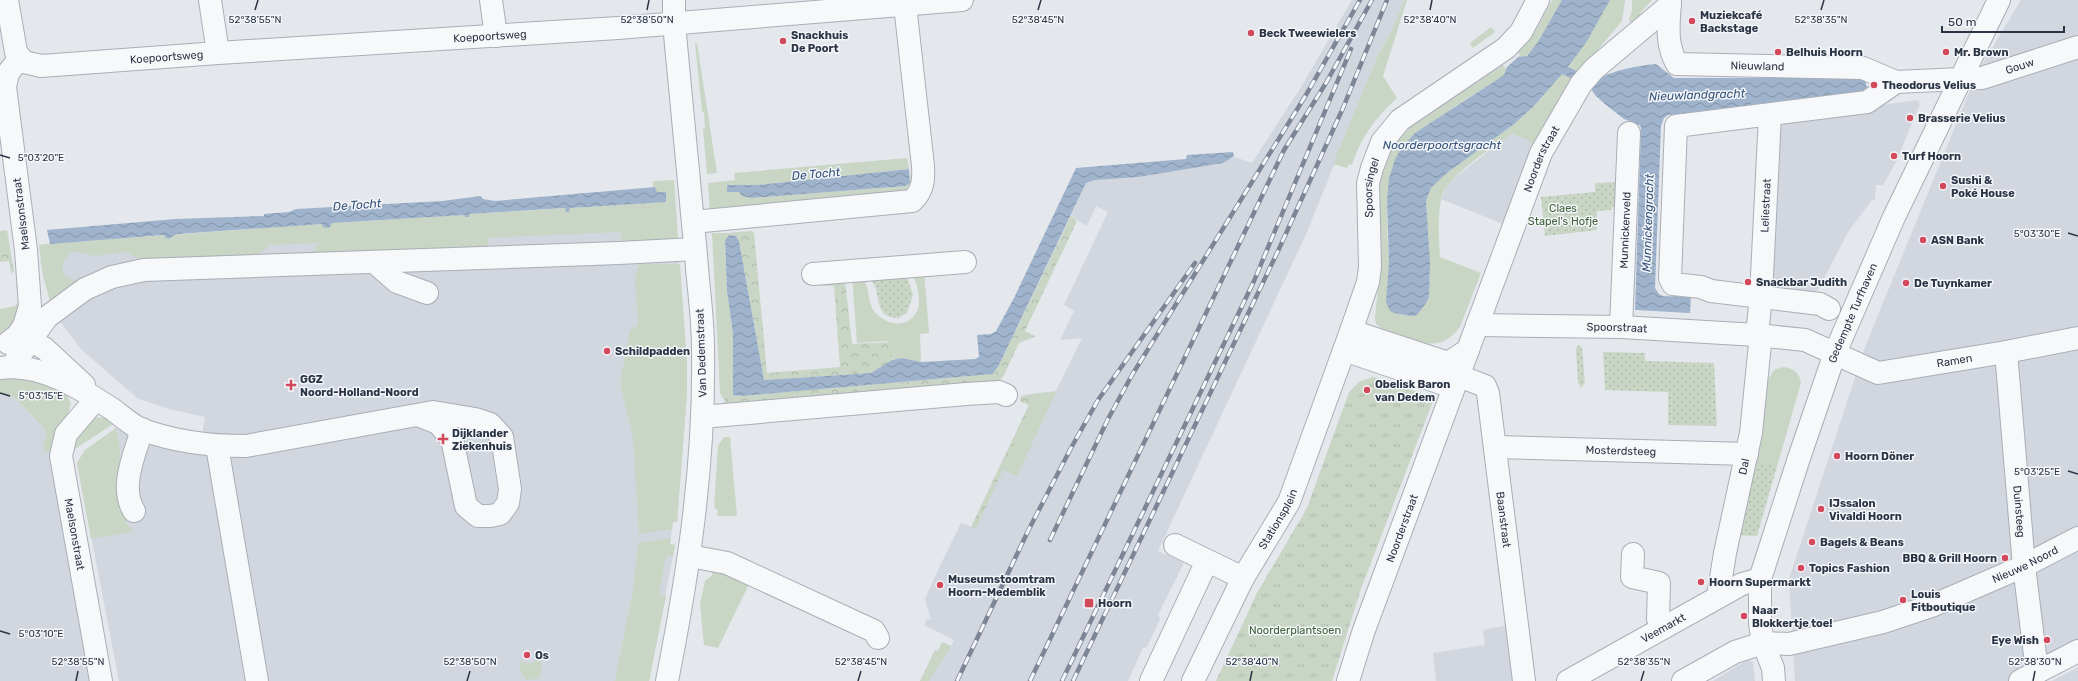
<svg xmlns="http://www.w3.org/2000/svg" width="2078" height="681" font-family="Rubik,sans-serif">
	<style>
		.built { fill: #d2d6de }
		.grass { fill: #c9d6c5 }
		.forest { fill: url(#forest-crowns) }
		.park { fill: url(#park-tufts) }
		.garden { fill: url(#garden-dots) }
		.water { fill: url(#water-waves) }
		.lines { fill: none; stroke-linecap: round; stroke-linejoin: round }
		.minor-casing { stroke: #a9aeb7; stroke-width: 24 }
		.minor { stroke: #f7f8fa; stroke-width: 22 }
		.rail-casing { stroke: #7d8696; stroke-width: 4.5 }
		.rail { stroke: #f4f6f9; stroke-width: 3; stroke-dasharray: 9; stroke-linecap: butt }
		.ticks { fill: none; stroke: #2b3445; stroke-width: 1.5 }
		.poi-dot { fill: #d1495b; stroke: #f4f6f9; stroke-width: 1.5 }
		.labels { text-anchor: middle; stroke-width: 3; stroke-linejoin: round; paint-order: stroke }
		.poi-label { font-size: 11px; font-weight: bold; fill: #2b3445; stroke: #f4f6f9; text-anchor: start }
		.street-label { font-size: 11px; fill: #2b3445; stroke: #f4f6f9 }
		.park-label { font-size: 11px; fill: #3f6138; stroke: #f4f6f9 }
		.water-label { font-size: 12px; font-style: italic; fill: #34527a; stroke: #f4f6f9 }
		.ticks-label { font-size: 10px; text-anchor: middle; fill: #2b3445; stroke: #f4f6f9; stroke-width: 3; stroke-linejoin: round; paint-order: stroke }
	</style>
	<defs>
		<pattern id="forest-crowns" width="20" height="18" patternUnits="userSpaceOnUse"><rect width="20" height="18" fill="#c9d6c5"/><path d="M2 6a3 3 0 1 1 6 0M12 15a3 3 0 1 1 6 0" fill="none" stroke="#adb8ab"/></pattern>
		<pattern id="park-tufts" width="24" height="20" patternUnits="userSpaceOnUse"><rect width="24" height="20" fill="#c9d6c5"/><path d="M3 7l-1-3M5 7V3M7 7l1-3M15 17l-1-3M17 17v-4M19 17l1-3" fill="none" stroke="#adb8ab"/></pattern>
		<pattern id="garden-dots" width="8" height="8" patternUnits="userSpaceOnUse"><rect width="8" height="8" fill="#c9d6c5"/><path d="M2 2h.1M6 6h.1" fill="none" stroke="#adb8ab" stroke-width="1.8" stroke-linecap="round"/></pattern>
		<pattern id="water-waves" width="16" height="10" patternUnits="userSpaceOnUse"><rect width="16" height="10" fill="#9fb4cc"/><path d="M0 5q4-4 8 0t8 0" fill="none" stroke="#8293a7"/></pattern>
	</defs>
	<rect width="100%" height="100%" fill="#e4e7ec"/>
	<path class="built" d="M1352,0H1404L1392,30L1379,53L1307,232L1158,551L1184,563L1158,615L1160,619L1147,647L1143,648L1128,681H920L935,650L938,651L942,642L951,646L954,640L924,625L927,619L931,620L925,599L936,574L961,523L971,527L1029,405L1020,401L1021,397L1024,395L1056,391L1082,338L1060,340L1074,311L1064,305L1108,212L1096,206L1087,226L1071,216L1086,183L1095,180L1137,177L1232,156L1252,163L1301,87Z
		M2021,0H2078V650L2020,681H1795L1789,579L1865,347L1977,73Z
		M1918,100L1920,104L1896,162L1883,185H1876L1875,200H1872L1848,232L1818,290L1814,292L1769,288L1776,120Z
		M1513,134L1527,140L1534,145L1503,224L1441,199L1447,186L1457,176L1501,141Z
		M675,201L687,394L677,522H673L670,544L675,545L649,681H119L77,463L85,450L116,428L172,446L199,452L205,417L169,409L137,398L81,349L56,316L43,278L39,245Z
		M5,394L13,396L44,428L47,433L45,452H52L92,681H0V395Z
		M1509,625L1515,681H1436L1433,653L1485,645L1483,630Z
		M1747,660L1753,662L1755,681H1713Z
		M2078,667V681H2052Z"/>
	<path class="grass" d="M1404,0H1407L1383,76L1397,98C1376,117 1360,138 1352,165L1349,164L1347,168L1333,164L1379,53L1392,30Z
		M1552,0H1562C1554,16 1540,49 1524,57H1518L1520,55L1518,53L1535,32Z
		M1610,0H1625L1622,21L1579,72L1568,68Z
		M1632,0H1652L1640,13L1639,19L1634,26L1629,20L1632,10Z
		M1491,27L1495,32L1473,48L1470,43Z
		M695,43H697L717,173L707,174L703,129L705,128L704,112H702Z
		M1503,65L1505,68L1507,67L1504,75C1472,96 1438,115 1410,142C1406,146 1401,150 1398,155C1379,182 1390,278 1394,313L1411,316L1430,280L1426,201L1431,188L1448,172L1513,125L1534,106L1562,74L1574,79L1541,130L1534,145L1527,140L1513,134C1496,143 1450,176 1443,193C1437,208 1439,241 1440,257L1481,273L1460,327C1438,358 1408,338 1381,328L1376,324L1375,318L1381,258L1379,182L1388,154L1402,133L1413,124Z
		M907,158L909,169L758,185H727V192H739L742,196L751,198L905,186L910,181V170L911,182L905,191L710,211L708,183L735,180L734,173Z
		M674,180L678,239L622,245L620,232L488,238V250L310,256L319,243L269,245L255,259L143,261L125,252L95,256L78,252H72L63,261V273C70,281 76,281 85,277V280L50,302L40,260H41L39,245L56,243L322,224L329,227L332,223L465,215V217L469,214L554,209L565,208L566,212L570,208L666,202L653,188V181Z
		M7,230L11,254L6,252L0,253V231Z
		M712,233H728L729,235L725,241L727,291L733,334V395L724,400L720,393Z
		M639,264H680L687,361V394L677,522H673L672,529L639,534L633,438L620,384L630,330L638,325L635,278Z
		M924,270L929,333L920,334L921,362L902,358L892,360L894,355L887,341L857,343L852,276L864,279C870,289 867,302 874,311C885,325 908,330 917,311C920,305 919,298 918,292C917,286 917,281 912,276Z
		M16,284H22L19,321L0,337V309L15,306L19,301Z
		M1783,367C1793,368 1800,373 1801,383L1778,463L1751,462L1769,378L1774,370Z
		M10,372L65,390L71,404L69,411L52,452H45L43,440L47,439L44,428L13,396L10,398L5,394L0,395V373Z
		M1056,392L1017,476L1003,470L1038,393Z
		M91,417L106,418L113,424L69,453L70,442Z
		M116,428C128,469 104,493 133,532L91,539L77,463L85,450Z
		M724,437H730L737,516H717L718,511L714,507L718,446Z
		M671,538L670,544L675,545L673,557L666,556L659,595L666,596L649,681H615L633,591L638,543Z
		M712,569L750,582L718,648L704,645L700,604L705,581L712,575Z
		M942,642L951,646L929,681H920L935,650L938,651Z
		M537,655L542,664L540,678L528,680C521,677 519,667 520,660C525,663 529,664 535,662Z"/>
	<path class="forest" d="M1071,216L1077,221L1025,331L1035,336L1034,337L1019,343L1003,377L998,382L724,406L725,398L733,395L742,396L992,374L998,367Z
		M751,231L754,233L767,373L840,367L834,286H822L820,282L845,280L852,344L892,342L894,350L892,360L871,373L764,380L739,241L736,236L729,235L728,233Z
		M6,252L11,254L14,272L11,273L9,261L0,262V253Z
		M1038,393L976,529L971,527L1029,405L1020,401L1021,397Z"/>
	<path class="park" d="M1373,377L1429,396L1433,401L1361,589L1332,681H1216L1257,593L1307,508L1349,392L1359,382Z"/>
	<path class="garden" d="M1620,182L1619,207H1612L1611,210L1597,211V230L1545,236L1541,197L1595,192V183Z
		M868,275L907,277L913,295L907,313L898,318C877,317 880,303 876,289C874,284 871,279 868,275Z
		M1579,345L1582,348L1585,383L1581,388L1578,382L1576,348Z
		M1603,352L1645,353V361L1714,363L1717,426L1668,425V392L1605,390Z
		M1751,462L1778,463L1757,536L1735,535Z"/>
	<path class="water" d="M1562,0H1610L1587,41L1568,67L1596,80C1614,70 1636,66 1656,64L1674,78H1865L1868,94L1668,115L1664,118L1661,126L1655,288L1659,294L1663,296L1691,297L1690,313L1635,310L1641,128L1640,125L1624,119L1606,105L1595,95L1590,87L1562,74L1534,106L1513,125L1448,172L1431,188L1426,201L1430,263L1429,297L1426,303L1417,315L1411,316L1394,313L1390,311L1386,302L1389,263L1387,200L1389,178L1395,159L1402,147L1415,133L1504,75L1507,67L1518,57L1527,56L1538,42Z
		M1233,152L1234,156L1223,163L1138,177L1095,180L1086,183L998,367L992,374L742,396L733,395V334L727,291L725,240L729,235L736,236L739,241L764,380L871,373L892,360L902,358L921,362L975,359L979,357L977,335L991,334L996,331L1014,298L1076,168L1186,159L1187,155Z
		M909,169L910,183L905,186L751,198L742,196L739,192H727V185H758Z
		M655,187L657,192H666V202L570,208L569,212H566L565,208L469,214V217H465V215L332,223L329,228L323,227L322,224L177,234L168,239L163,235L50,244L47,230L175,219L264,216V214L289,212L296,209L442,201L481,196L483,199L495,201Z"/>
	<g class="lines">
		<defs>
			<g id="minor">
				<path id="s1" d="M7,0L16,52L24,62L41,66L218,53L618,28L962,0"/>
				<path d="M210,0L218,53"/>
				<path d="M491,0L496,36"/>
				<path id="s2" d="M1670,0C1669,23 1665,43 1677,64L1863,68L1896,82L1982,78L2078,47"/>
				<path d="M693,222L912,201C923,191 924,180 923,166L905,5"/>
				<path d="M374,262L397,282L427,293"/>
				<path d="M813,274L965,262"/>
				<path d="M1829,309L1820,304L1711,291L1701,287L1673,284L1670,278L1676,126L1867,102L1896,82"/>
				<path id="s3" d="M1477,325L1621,327L1757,335L1805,340L1878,373L2006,352L2078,338"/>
				<path id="s4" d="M1621,327L1629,133"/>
				<path d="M1351,331L1448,363L1468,350"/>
				<path d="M8,343L17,336L24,326L30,306L26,250L5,87L8,73L19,59"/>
				<path d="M15,343L30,341L44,348L84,385"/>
				<path d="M1344,350L1441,383L1459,376"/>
				<path id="s5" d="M2006,352L2024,566L2035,655L2041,670"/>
				<path d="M12,366L47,317L85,289L112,277L144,270L619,253L695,249"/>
				<path d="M0,368C40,362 80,388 112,409C122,416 132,426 143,430C176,442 211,446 246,446L433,412L475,419L490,424L502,437L510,489L508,503L500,514L490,516H478L466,506L452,439L438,423L418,415"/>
				<path id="s6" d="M1459,376L1485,386L1488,393L1524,681"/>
				<path id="s7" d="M96,399L66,434L61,456L101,681"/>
				<path d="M702,417L966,394L999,392L1006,395"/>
				<path d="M217,446L257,681"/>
				<path id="s8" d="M1495,447L1747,454"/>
				<path d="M134,511C119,487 135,454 142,429"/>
				<path d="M1175,545L1243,578"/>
				<path d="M1633,554L1632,577L1659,583L1658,619L1663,628"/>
				<path d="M690,556L727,563L874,631L878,638"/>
				<path id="s9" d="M1718,597L1725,553L1751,433L1760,344L1757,335L1761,296L1770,115"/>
				<path d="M667,681C689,570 705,462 703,348C703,317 698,286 696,255C689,178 681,101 674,24V0"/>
				<path d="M1151,681L1207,561"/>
				<path id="s10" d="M1193,681L1243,578L1289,502L1351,331L1368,282L1370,267L1368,183L1372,168L1382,142L1400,120L1506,48L1521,32L1538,0"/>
				<path id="s11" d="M1348,681L1364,630L1541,153L1581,84L1594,69L1670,5"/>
				<path id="s12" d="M1568,681L1742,584L1760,579"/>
				<path id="s13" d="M1683,681L1735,652L1763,643L1789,644L1883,622L1934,605L2024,566L2078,538"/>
				<path id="s14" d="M1774,681L1773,668L1763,643L1760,624V579L1799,458L1835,353L1894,217L1999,0"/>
				<path d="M2020,681L2078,651"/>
			</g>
		</defs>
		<use href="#minor" class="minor-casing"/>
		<use href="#minor" class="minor"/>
		<defs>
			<path id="rail" d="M1050,540L1108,419L1132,375L1306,95L1360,0
				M957,681L1028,531L1071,448L1098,400L1195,263
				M1030,681L1284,150L1326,83L1372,0
				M1062,681L1254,281L1351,49
				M1073,681L1278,251L1343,108L1387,0"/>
		</defs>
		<use href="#rail" class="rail-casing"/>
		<use href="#rail" class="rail"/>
	</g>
	<path class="ticks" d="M255,10L258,0M647,10L649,0M1038,10L1041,0M1430,10L1432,0M1821,10L1824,0M0,155L10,158M2068,233L2078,236M0,393L10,396M2068,471L2078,474M0,631L10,634M76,681L78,671M467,681L470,671M858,681L861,671M1250,681L1252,671M1641,681L1644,671M2033,681L2035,671"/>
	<g class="poi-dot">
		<circle cx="1692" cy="21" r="4"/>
		<circle cx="1251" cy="33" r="4"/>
		<circle cx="783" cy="41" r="4"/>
		<circle cx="1778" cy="52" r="4"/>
		<circle cx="1946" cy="52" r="4"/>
		<circle cx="1874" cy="85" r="4"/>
		<circle cx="1910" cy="118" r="4"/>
		<circle cx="1894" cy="156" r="4"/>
		<circle cx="1943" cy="186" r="4"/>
		<circle cx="1923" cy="240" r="4"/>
		<circle cx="1748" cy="282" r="4"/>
		<circle cx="1906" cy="283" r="4"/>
		<circle cx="607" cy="351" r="4"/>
		<path d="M289 379h4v4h4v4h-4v4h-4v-4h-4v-4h4z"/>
		<circle cx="1367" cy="390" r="4"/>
		<path d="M441 433h4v4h4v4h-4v4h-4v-4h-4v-4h4z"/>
		<circle cx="1837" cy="456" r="4"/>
		<circle cx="1821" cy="509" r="4"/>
		<circle cx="1812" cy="542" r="4"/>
		<circle cx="2005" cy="558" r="4"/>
		<circle cx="1801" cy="568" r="4"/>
		<circle cx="1701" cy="582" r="4"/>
		<circle cx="940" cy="585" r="4"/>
		<circle cx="1903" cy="600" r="4"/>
		<rect x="1084" y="598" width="10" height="10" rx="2"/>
		<circle cx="1744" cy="616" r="4"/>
		<circle cx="2047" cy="640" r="4"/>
		<circle cx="527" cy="655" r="4"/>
	</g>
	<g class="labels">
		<g class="poi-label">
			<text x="1700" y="19">Muziekcafé<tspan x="1700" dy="13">Backstage</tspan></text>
			<text x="1259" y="37">Beck Tweewielers</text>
			<text x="791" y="39">Snackhuis<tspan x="791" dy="13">De Poort</tspan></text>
			<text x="1786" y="56">Belhuis Hoorn</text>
			<text x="1954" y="56">Mr. Brown</text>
			<text x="1882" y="89">Theodorus Velius</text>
			<text x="1918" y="122">Brasserie Velius</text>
			<text x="1902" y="160">Turf Hoorn</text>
			<text x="1951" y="184">Sushi &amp;<tspan x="1951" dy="13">Poké House</tspan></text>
			<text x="1931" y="244">ASN Bank</text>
			<text x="1756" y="286">Snackbar Judith</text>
			<text x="1914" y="287">De Tuynkamer</text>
			<text x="615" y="355">Schildpadden</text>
			<text x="300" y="383">GGZ<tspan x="300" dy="13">Noord-Holland-Noord</tspan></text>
			<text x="1375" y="388">Obelisk Baron<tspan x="1375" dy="13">van Dedem</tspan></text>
			<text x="452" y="437">Dijklander<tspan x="452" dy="13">Ziekenhuis</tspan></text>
			<text x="1845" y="460">Hoorn Döner</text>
			<text x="1829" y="507">IJssalon<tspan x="1829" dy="13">Vivaldi Hoorn</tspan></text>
			<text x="1820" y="546">Bagels &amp; Beans</text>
			<text x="1997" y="562" text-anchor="end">BBQ &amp; Grill Hoorn</text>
			<text x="1809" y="572">Topics Fashion</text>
			<text x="948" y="583">Museumstoomtram<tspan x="948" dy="13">Hoorn-Medemblik</tspan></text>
			<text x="1709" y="586">Hoorn Supermarkt</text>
			<text x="1911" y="598">Louis<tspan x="1911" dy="13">Fitboutique</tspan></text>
			<text x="1098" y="607">Hoorn</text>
			<text x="1752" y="614">Naar<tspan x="1752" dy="13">Blokkertje toe!</tspan></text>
			<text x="2039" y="644" text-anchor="end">Eye Wish</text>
			<text x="535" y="659">Os</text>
		</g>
		<g class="street-label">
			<text dy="4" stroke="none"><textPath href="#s1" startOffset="533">Koepoortsweg</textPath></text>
			<text dy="4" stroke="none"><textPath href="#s1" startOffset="209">Koepoortsweg</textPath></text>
			<text dy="4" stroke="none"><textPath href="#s2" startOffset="146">Nieuwland</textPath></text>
			<text dy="4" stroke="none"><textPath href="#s2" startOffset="413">Gouw</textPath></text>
			<text dy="4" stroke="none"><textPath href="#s11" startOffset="557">Noorderstraat</textPath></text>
			<text dy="4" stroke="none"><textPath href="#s10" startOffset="532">Spoorsingel</textPath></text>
			<text dy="4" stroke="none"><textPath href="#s9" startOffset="396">Leliestraat</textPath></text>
			<text transform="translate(21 214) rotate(-97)" y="4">Maelsonstraat</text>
			<text dy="4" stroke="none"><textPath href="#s4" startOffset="97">Munnickenveld</textPath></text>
			<text dy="4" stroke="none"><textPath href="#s14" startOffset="386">Gedempte Turfhaven</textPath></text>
			<text dy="4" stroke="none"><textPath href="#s3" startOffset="140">Spoorstraat</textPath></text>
			<text transform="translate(701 353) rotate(-92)" y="4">Van Dedemstraat</text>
			<text dy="4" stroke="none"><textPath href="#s3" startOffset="486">Ramen</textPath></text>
			<text dy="4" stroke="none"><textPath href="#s8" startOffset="126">Mosterdsteeg</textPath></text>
			<text dy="4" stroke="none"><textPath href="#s9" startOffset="133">Dal</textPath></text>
			<text dy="4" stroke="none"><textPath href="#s5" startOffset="160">Duinsteeg</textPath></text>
			<text dy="4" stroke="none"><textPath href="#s10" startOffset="183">Stationsplein</textPath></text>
			<text dy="4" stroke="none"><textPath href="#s6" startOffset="163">Baanstraat</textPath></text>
			<text dy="4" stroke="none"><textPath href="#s11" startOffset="162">Noorderstraat</textPath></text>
			<text dy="4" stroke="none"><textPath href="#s7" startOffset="148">Maelsonstraat</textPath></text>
			<text dy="4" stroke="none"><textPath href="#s13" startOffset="365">Nieuwe Noord</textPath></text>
			<text dy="4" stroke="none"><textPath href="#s12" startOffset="109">Veemarkt</textPath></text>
		</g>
		<g class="park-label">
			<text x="1563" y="212">Claes<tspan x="1563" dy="13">Stapel's Hofje</tspan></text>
			<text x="1295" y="634">Noorderplantsoen</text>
		</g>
		<g class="water-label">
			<text transform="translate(1697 95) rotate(-2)" y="4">Nieuwlandgracht</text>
			<text x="1442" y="149">Noorderpoortsgracht</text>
			<text transform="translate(816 174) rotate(-5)" y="4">De Tocht</text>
			<text transform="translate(357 205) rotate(-4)" y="4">De Tocht</text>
			<text transform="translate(1648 223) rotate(-88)" y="4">Munnickengracht</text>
		</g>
	</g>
	<g class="ticks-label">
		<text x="255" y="23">52°38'55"N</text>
		<text x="647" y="23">52°38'50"N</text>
		<text x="1038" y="23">52°38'45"N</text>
		<text x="1430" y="23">52°38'40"N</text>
		<text x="1821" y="23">52°38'35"N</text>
		<text x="41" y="161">5°03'20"E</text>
		<text x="2037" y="237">5°03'30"E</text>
		<text x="41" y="399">5°03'15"E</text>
		<text x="2037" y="475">5°03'25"E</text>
		<text x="41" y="637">5°03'10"E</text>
		<text x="78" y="665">52°38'55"N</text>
		<text x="470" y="665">52°38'50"N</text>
		<text x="861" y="665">52°38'45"N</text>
		<text x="1252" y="665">52°38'40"N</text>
		<text x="1644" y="665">52°38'35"N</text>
		<text x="2035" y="665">52°38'30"N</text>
	</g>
	<path d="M1942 26v6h122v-6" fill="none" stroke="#2b3445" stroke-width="2"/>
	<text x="1948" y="26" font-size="12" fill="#2b3445" stroke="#f4f6f9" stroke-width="3" paint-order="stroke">50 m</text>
</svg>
